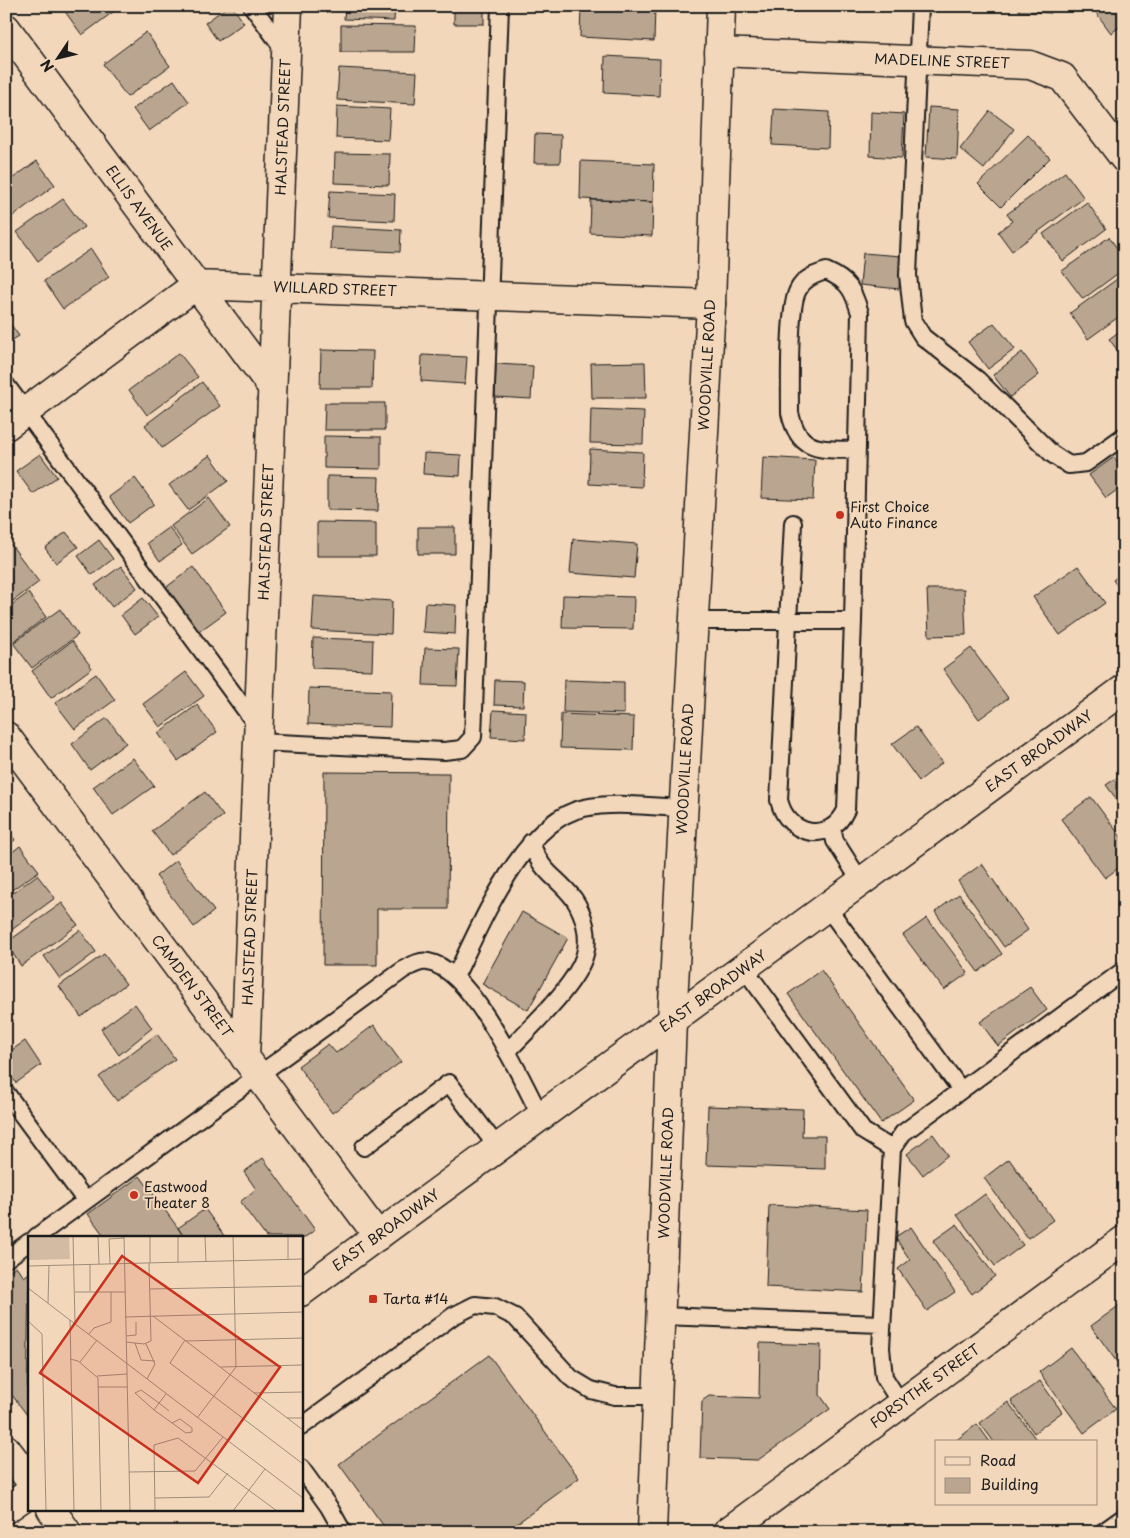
<svg xmlns="http://www.w3.org/2000/svg" width="1130" height="1538" font-family="'Playpen Sans',sans-serif">
	<style>
		.building { fill: #baa690; stroke: #1c1c1c }
		.lines { fill: none; stroke-linecap: round; stroke-linejoin: round }
		.lane-casing { stroke: #1c1c1c; stroke-width: 20 }
		.street-casing { stroke: #1c1c1c; stroke-width: 31 }
		.secondary-casing { stroke: #1c1c1c; stroke-width: 31 }
		.primary-casing { stroke: #1c1c1c; stroke-width: 31 }
		.lane { stroke: #f3d7ba; stroke-width: 16 }
		.street { stroke: #f3d7ba; stroke-width: 28 }
		.secondary { stroke: #f3d7ba; stroke-width: 28 }
		.primary { stroke: #f3d7ba; stroke-width: 28 }
		.poi-dot { fill: #c8321e; stroke: #f3d7ba; stroke-width: 2 }
		.labels { text-anchor: middle; stroke-width: 4; stroke-linejoin: round; paint-order: stroke }
		.street-label { font-size: 14px; fill: #1c1c1c; stroke: #f3d7ba }
		.poi-label { font-size: 14px; fill: #1c1c1c; stroke: #f3d7ba; text-anchor: start }
		.inset-road { fill: none; stroke: #9d8c7b; stroke-width: 1 }
		.view { fill: #c8321e; fill-opacity: 0.15; stroke: #c8321e; stroke-width: 2.5 }
		.inset-edge { fill: none; stroke: #1c1c1c; stroke-width: 2.5 }
	</style>
	<rect width="100%" height="100%" fill="#f3d7ba"/>
	<filter id="ink" filterUnits="userSpaceOnUse"><feTurbulence type="fractalNoise" baseFrequency=".02" numOctaves="2"/><feDisplacementMap in="SourceGraphic" scale="10" xChannelSelector="R" yChannelSelector="G"/><feConvolveMatrix kernelMatrix="1 2 1 2 8 2 1 2 1" color-interpolation-filters="sRGB"/></filter>
	<g filter="url(#ink)">
		<path class="building" d="M61,6H121L82,35Z
			M228,6H232L244,23L218,41L205,23Z
			M345,6H395L394,21L344,19Z
			M454,6H484V24H454Z
			M581,6H655L654,41L580,37Z
			M770,6H822V10H770Z
			M837,6H853V11H837Z
			M1019,6H1052L1051,13L1019,11Z
			M1061,6H1096V8H1061Z
			M1100,6H1124V24L1111,33L1094,10Z
			M341,25L416,26L415,52H341Z
			M146,32L170,66L127,97L103,64Z
			M605,56L660,59L659,96L604,93Z
			M339,68L417,72L415,104L337,100Z
			M174,80L189,102L149,131L133,109Z
			M337,106L390,109L388,140L336,138Z
			M929,107L959,109L957,159L926,157Z
			M774,109L829,112L828,148L772,145Z
			M990,111L1014,129L984,169L960,149Z
			M871,112L904,114L902,158L870,156Z
			M535,134L561,135L560,163H534Z
			M1028,135L1050,158L1001,207L978,184Z
			M335,153L390,154L389,185L334,183Z
			M37,161L55,185L6,221V183Z
			M581,161L654,164L653,202L580,199Z
			M1065,172L1084,198L1012,251L998,232L1012,221L1007,214Z
			M330,191L395,194L394,221L328,218Z
			M63,199L84,227L38,261L17,232Z
			M591,200L653,202L652,236L590,233Z
			M1087,202L1106,229L1063,261L1043,234Z
			M331,226L401,230L400,252L330,249Z
			M1109,237L1124,258V269L1083,299L1062,271Z
			M91,249L109,277L63,309L44,281Z
			M863,253L901,256L899,289L860,285Z
			M1124,274V313L1088,339L1070,313Z
			M6,318L19,336L6,344Z
			M994,323L1015,349L988,369L968,342Z
			M1124,328V359L1109,339Z
			M321,350L373,351L372,388H320Z
			M1022,352L1039,375L1010,397L993,375Z
			M179,353L198,377L147,415L129,390Z
			M422,355L467,357L465,384L421,381Z
			M645,362L646,398H592L591,363Z
			M496,364L533,366L531,399L495,397Z
			M202,382L220,406L162,448L145,425Z
			M325,403H385V430H324Z
			M591,409L644,411L643,444L590,443Z
			M324,436L381,437V469L324,468Z
			M590,449L643,452L642,487L589,484Z
			M424,453L461,455L460,476L423,474Z
			M40,454L57,477L33,494L16,471Z
			M210,455L228,481L188,510L169,485Z
			M763,457L815,460L813,500L761,498Z
			M1114,457L1124,471V485L1106,498L1089,475Z
			M327,476L379,477L378,511L327,510Z
			M135,478L154,504L128,523L109,497Z
			M209,498L230,527L192,554L171,526Z
			M317,522L376,523V556H317Z
			M169,527L182,545L160,561L147,543Z
			M418,527H455V554H418Z
			M66,532L78,547L56,563L45,548Z
			M6,538L39,582L6,606Z
			M573,539L637,544L634,578L570,573Z
			M99,540L113,559L92,575L78,556Z
			M121,566L137,588L112,607L95,585Z
			M1078,566L1105,603L1060,635L1033,597Z
			M193,567L226,612L197,633L164,589Z
			M1124,572V595L1113,580Z
			M927,589H964L966,635L929,636Z
			M28,593L46,617L6,647V609Z
			M563,595L634,597L633,629L562,628Z
			M314,596L392,601L391,634L312,630Z
			M143,598L158,617L135,634L121,615Z
			M425,603L456,605L455,634L423,632Z
			M60,609L78,635L32,668L13,643Z
			M313,638L373,640L372,670L312,668Z
			M72,641L92,668L51,698L32,671Z
			M425,648L459,649L457,686L423,685Z
			M971,648L1008,698L979,719L943,669Z
			M186,672L204,696L160,727L143,704Z
			M96,674L115,700L75,729L55,703Z
			M495,680L524,681L523,706L494,705Z
			M564,680L624,682V714L563,712Z
			M309,688L391,691L390,727L308,724Z
			M197,705L217,732L178,761L158,733Z
			M493,710L526,712L525,739L491,737Z
			M561,714L634,717L633,750L560,748Z
			M107,718L126,743L90,770L72,744Z
			M916,727L942,763L919,781L892,744Z
			M133,758L154,786L113,815L93,787Z
			M324,772L449,773L448,909H377V965H323Z
			M1124,773V809L1106,785Z
			M205,792L223,816L170,855L152,831Z
			M1091,797L1124,841V864L1105,878L1061,819Z
			M6,827L15,840L6,847Z
			M20,846L39,871L6,894V857Z
			M176,860L214,911L194,927L156,876Z
			M982,864L1028,930L1004,947L958,881Z
			M37,875L55,898L6,934V898Z
			M959,894L1002,954L978,972L935,912Z
			M62,903L78,925L21,966L6,943Z
			M522,912L568,938L528,1010L482,984Z
			M927,918L968,973L944,990L903,935Z
			M80,930L96,952L60,979L44,956Z
			M104,954L126,984L81,1017L59,986Z
			M821,970L914,1100L881,1123L788,994Z
			M1030,987L1047,1010L998,1046L980,1022Z
			M135,1004L152,1028L119,1055L101,1029Z
			M374,1025L401,1062L332,1113L298,1066L328,1044L336,1053Z
			M157,1034L175,1059L117,1101L99,1077Z
			M25,1041L41,1065L16,1083L6,1069V1054Z
			M708,1106L803,1109L802,1136H825V1169L706,1165Z
			M933,1134L948,1155L923,1175L907,1154Z
			M263,1158L315,1230L301,1240V1237H266L240,1202L256,1189L244,1172Z
			M1009,1159L1053,1220L1028,1238L984,1178Z
			M140,1176L178,1228L184,1237H105L88,1214Z
			M985,1194L1023,1245L995,1266L957,1215Z
			M769,1205L867,1210L863,1292L766,1287Z
			M205,1209L225,1237H184L178,1228Z
			M957,1224L995,1276L972,1294L933,1241Z
			M911,1227L955,1292L927,1311L898,1269L910,1260L895,1237Z
			M16,1266L24,1277L29,1273L27,1415L6,1387V1273Z
			M1124,1302V1372L1091,1326Z
			M760,1343L821,1345L820,1395L830,1409L758,1460L700,1458L702,1401L709,1396L759,1398Z
			M1071,1348L1116,1409L1084,1433L1039,1372Z
			M489,1355L579,1478L505,1532H388L339,1464Z
			M1040,1381L1062,1412L1034,1433L1011,1401Z
			M1008,1402L1038,1442H994L980,1423Z
			M977,1424L990,1442H954Z"/>
		<g class="lines">
			<defs>
				<path id="lane" d="M252,6L285,51
					M920,6L908,275L913,321L923,337L978,380L1052,454L1069,465L1086,463L1124,436
					M6,385L258,727
					M694,621H853L846,810C830,845 787,836 779,800L793,523
					M853,621L860,313C853,290 849,281 826,271C814,275 804,278 798,290C788,307 790,389 790,413C799,453 820,449 855,450
					M258,742L444,751L462,749L473,737L500,6
					M832,828L835,841L861,882
					M827,907L961,1090
					M744,968L863,1131L892,1149
					M455,977C481,925 522,821 584,808C615,801 651,807 683,808
					M507,1052C529,1028 577,985 585,954C590,936 584,914 574,899C556,875 542,875 531,842
					M6,1093L85,1200
					M364,1147L449,1083L498,1148
					M36,1237L403,970C411,966 419,960 428,962C472,969 522,1080 541,1117
					M6,1259L29,1242
					M661,1316L882,1324
					M901,1404L884,1377L881,1348L892,1149L903,1133L1124,970
					M301,1427L453,1316L475,1305L495,1307L515,1317L571,1378L591,1390L615,1396H657
					M301,1468L329,1507L343,1532
					M1103,1532L1124,1517"/>
				<path id="street" d="M6,28L272,387
					M719,52L1030,65L1062,77L1124,158
					M6,426L196,285L711,304
					M6,736L378,1236
					M245,1058L288,6
					M727,1532L1124,1240"/>
				<path id="secondary" d="M301,1292L1124,689
					M6,1509L29,1493"/>
				<path id="primary" d="M6,1449L29,1479
					M51,1509L67,1532
					M652,1532L672,1021L711,304L721,6"/>
			</defs>
			<use href="#lane" class="lane-casing"/>
			<use href="#street" class="street-casing"/>
			<use href="#secondary" class="secondary-casing"/>
			<use href="#primary" class="primary-casing"/>
			<use href="#lane" class="lane"/>
			<use href="#street" class="street"/>
			<use href="#secondary" class="secondary"/>
			<use href="#primary" class="primary"/>
		</g>
	</g>
	<g class="poi-dot">
		<circle cx="840" cy="515" r="5"/>
		<circle cx="134" cy="1195" r="5"/>
		<rect x="368" y="1294" width="10" height="10" rx="2.5"/>
	</g>
	<g class="labels">
		<g class="street-label">
			<text transform="translate(942 61) rotate(2)" y="5">MADELINE STREET</text>
			<text transform="translate(283 127) rotate(-88)" y="5">HALSTEAD STREET</text>
			<text transform="translate(139 208) rotate(54)" y="5">ELLIS AVENUE</text>
			<text transform="translate(335 289) rotate(2)" y="5">WILLARD STREET</text>
			<text transform="translate(707 365) rotate(-87)" y="5">WOODVILLE ROAD</text>
			<text transform="translate(266 532) rotate(-88)" y="5">HALSTEAD STREET</text>
			<text transform="translate(1039 751) rotate(-36)" y="5">EAST BROADWAY</text>
			<text transform="translate(685 769) rotate(-87)" y="5">WOODVILLE ROAD</text>
			<text transform="translate(250 937) rotate(-88)" y="5">HALSTEAD STREET</text>
			<text transform="translate(192 986) rotate(53)" y="5">CAMDEN STREET</text>
			<text transform="translate(713 991) rotate(-36)" y="5">EAST BROADWAY</text>
			<text transform="translate(666 1173) rotate(-88)" y="5">WOODVILLE ROAD</text>
			<text transform="translate(386 1230) rotate(-36)" y="5">EAST BROADWAY</text>
			<text transform="translate(925 1386) rotate(-36)" y="5">FORSYTHE STREET</text>
		</g>
		<g class="poi-label">
			<text x="850" y="512">First Choice<tspan x="850" dy="16">Auto Finance</tspan></text>
			<text x="144" y="1192">Eastwood<tspan x="144" dy="16">Theater 8</tspan></text>
			<text x="383" y="1304">Tarta #14</text>
		</g>
	</g>
	<g transform="translate(28 1236)">
		<rect width="275" height="275" fill="#f3d7ba"/>
		<path d="M0,0H41L42,23L0,24Z" fill="#d3bba3"/>
		<path class="inset-road" d="M45,0L47,88M70,0L71,28M96,0L102,275M122,0V27M150,0V26M177,0L178,26M260,0V24M62,28V55M82,28L81,3L96,2M0,30L275,23M0,52L275,262M122,53L275,50M47,56H97M20,67L21,29M125,80L275,194M97,81L275,76M42,84L46,275M0,85L14,98L18,275M61,98L66,92L83,86V56M98,100L108,99V86M157,104L142,127L275,228M158,105L275,102M98,106L116,108L123,105L121,27M107,107L113,124L127,125M118,108L127,128L119,143M42,123L50,125L70,142L73,275M52,126L69,104M193,131L275,129M69,140L99,138M70,151H99M226,157L275,156M138,158L131,167L126,174L107,157L113,154L131,167L141,175M126,174L158,197L164,196V192L152,183L144,187M169,182L208,131L205,0M259,182H275M101,236L167,235L195,201M127,262L181,261L200,237M127,275L126,209L150,202L249,275M205,275L237,233"/>
		<path class="view" d="M94,20L252,131L170,247L12,137Z"/>
		<rect width="275" height="275" class="inset-edge"/>
	</g>
	<rect width="1130" height="1538" fill="none" stroke="#f3d7ba" stroke-width="25"/>
	<rect x="12" y="12" width="1105" height="1513" fill="none" stroke="#1c1c1c" stroke-width="2" filter="url(#ink)"/>
	<rect x="935" y="1440" width="162" height="65" fill="#f3d7ba" stroke="#9d8c7b"/>
	<rect x="945" y="1457" width="25" height="8" fill="#f3d7ba" stroke="#9d8c7b"/>
	<text x="980" y="1466" font-size="15" fill="#1c1c1c">Road</text>
	<rect x="945" y="1478" width="25" height="15" fill="#baa690" stroke="#9d8c7b"/>
	<text x="980" y="1490" font-size="15" fill="#1c1c1c">Building</text>
	<g transform="translate(58 58) rotate(235)" stroke="#f3d7ba" stroke-width="4" paint-order="stroke">
	<path d="M0-4L9 19L0 12L-9 19Z" fill="#1c1c1c"/>
	<text y="-8" font-size="14" font-weight="bold" text-anchor="middle" fill="#1c1c1c">N</text>
	</g>
</svg>
